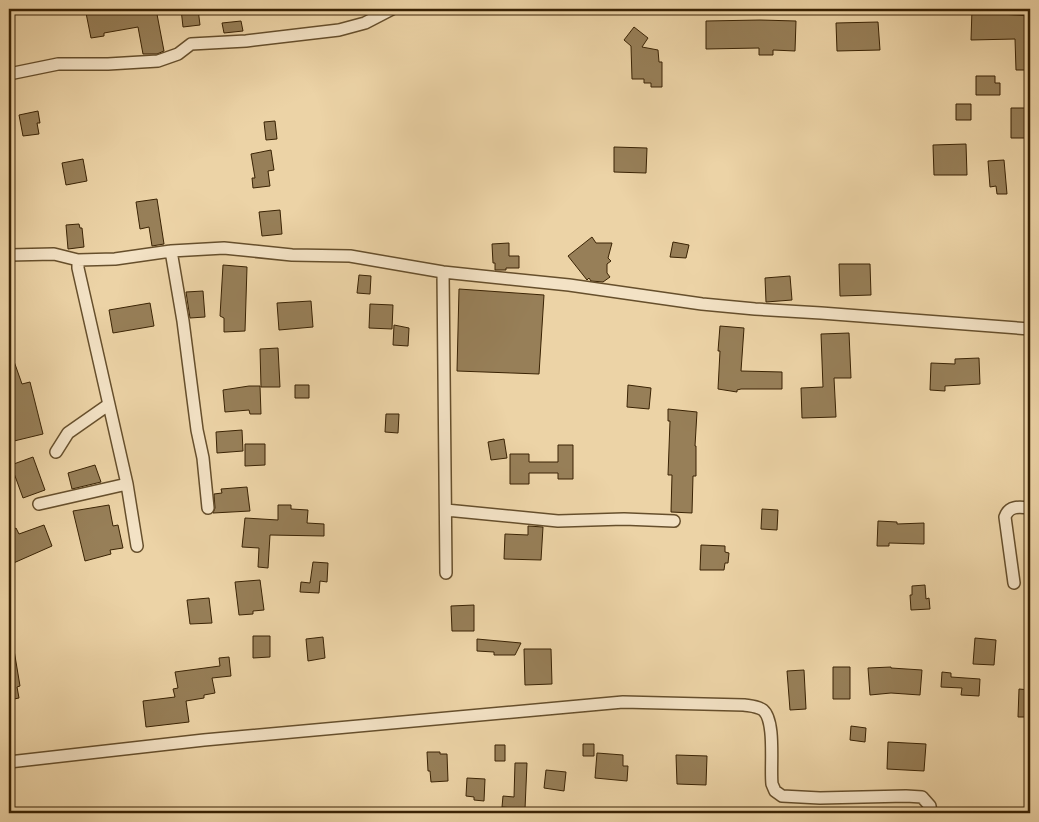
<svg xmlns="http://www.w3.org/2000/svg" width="1039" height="822" font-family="'IM FELL French Canon',serif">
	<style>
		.building { fill: #977f58; stroke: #3a2304 }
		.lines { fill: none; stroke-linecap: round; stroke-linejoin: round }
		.street-casing { stroke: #664f2c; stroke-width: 14 }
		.street { stroke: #f3e2c5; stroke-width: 11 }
	</style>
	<rect width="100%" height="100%" fill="#ecd3a6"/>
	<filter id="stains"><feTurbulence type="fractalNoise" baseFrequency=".004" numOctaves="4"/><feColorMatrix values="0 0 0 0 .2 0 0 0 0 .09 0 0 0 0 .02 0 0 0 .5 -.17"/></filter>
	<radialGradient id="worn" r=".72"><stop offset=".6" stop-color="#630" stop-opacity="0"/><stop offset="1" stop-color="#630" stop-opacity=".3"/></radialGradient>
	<path class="building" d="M111,9H156L164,51L157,54H143L138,27L104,33V36L91,38L86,13Z
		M181,9H198L200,25L183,27Z
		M972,9H1001V14L1030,16V70H1016L1015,39L971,40Z
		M760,20L796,21L795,51L773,50V55H759V48L706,49V21Z
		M241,21L243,31L224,33L222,23Z
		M878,22L880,50L837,51L836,23Z
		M634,27L648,38L642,47L658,50L659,62H662V87H651V83H644V79H632L631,46L624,40Z
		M976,76H995V83H1000V95H976Z
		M956,104H971V120H956Z
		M1011,108H1030V138H1011Z
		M38,111L40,123H37L39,134L23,136L19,115Z
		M275,121L277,139L266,140L264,122Z
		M966,144L967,175H934L933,145Z
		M614,147L647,148L646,173L614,172Z
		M271,150L274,170L268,171L270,186L253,188L252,178H255L251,154Z
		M83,159L87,181L66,185L62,163Z
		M1004,160L1007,194H997L996,186L990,187L988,161Z
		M157,199L164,244L152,246L149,227L140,229L136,202Z
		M280,210L282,234L262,236L259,212Z
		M79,224L80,228H82L84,247L68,249L66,225Z
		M592,237L596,243H612L608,258L611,261L607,264V273L610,277L603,282L591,281L589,278L587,280L568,256Z
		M673,242L689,245L686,258L670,257Z
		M509,243V256H519V268H506V270H495V263H493L492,244Z
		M839,264H870L871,295L840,296Z
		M223,265L247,267L245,331L224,332V318L220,316Z
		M359,275L371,276L370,294L357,293Z
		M790,276L792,300L766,302L765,278Z
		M459,289L544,295L539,374L457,371Z
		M203,291L205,317L190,318L186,292Z
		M311,301L313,327L279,330L277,303Z
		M150,303L154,326L113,333L109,310Z
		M370,304L393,305L392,329L369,328Z
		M394,325L409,328L408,346L393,345Z
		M720,326L744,328L741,371L782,372V389H741L737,390V392L718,389L720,351H718Z
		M849,333L851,378H834L836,417L802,418L801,388L823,387L821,334Z
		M278,348L280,387H261L260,349Z
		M10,350L22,384L30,382L43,434L14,441L9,421V351Z
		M979,358L980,384L945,386V391L930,390L931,363L955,364V359Z
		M295,385H309V398H295Z
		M628,385L651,388L649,409L627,407Z
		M249,386H260L261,414H250L249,410L225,412L223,390Z
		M668,409L697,412L695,446H696V476H693L692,513L671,512L672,475H668L670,421H668Z
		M386,414H399L398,433L385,432Z
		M242,430L243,451L217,453L216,432Z
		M504,439L507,458L491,460L488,442Z
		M245,444H265V465L245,466Z
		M558,445H573V479H558V473H529V484H510V454H529V462H558Z
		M33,457L45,490L23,498L11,465Z
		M95,465L101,482L72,489L68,473Z
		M247,487L250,511L213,513L215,508L214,494L222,493L221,489Z
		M109,505L113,526L118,525L123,548L110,550L111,554L85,561L73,511Z
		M278,505H291V509L308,510L307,523L324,524V536L270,535L268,568L258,567L259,548L242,547L245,518L278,520Z
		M762,509L778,510L777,530L761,529Z
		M878,521L897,522V524L924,523V544L889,543V546H877Z
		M44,525L52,546L9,565V532L16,528L19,534Z
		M528,526L543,527L541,560L504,559L505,534L528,535Z
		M701,545L725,546V552L729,553L728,563H725L724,570H700Z
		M313,562L328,563L327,582L320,581L319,593L300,592L301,582L310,583Z
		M260,580L264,610L253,611V614L239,615L235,582Z
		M925,585L926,599L929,598L930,609L911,610L910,595H912V586Z
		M209,598L212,623L190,624L187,600Z
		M474,605V631H452L451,606Z
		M253,636H270V657L253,658Z
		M323,637L325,658L308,661L306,639Z
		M975,638L996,640L994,665L973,664Z
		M477,639L521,643L515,655H494V652L477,651Z
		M524,649H551L552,684L525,685Z
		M14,650L20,686L17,687L19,698L9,700V651Z
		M229,657L231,676L212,678L215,693L204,695V698L186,701L189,722L146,727L143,701L175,697L173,689L178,688L175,672L220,666L219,658Z
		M833,667H850V699H833Z
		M891,667V668L922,670L920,695L891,693L870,695L868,668Z
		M804,670L806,709L790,710L787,671Z
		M942,672L951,673V677L980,679L979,696L961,695L962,688L941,687Z
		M1019,689L1030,690V717H1018Z
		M851,726L866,728L865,742L850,740Z
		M888,742L926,744L924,771L887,769Z
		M583,744H594V756H583Z
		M495,745H505V761H495Z
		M427,752H440V754H447L448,781L431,782L430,771H428Z
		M597,753L623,755V766H628L627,781L595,778Z
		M676,755L707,756L706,785L677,784Z
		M515,763H527L525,809L502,807L503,796L514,797Z
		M546,770L566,772L564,791L544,788Z
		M467,778L485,779L484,801L474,800V797L466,796Z"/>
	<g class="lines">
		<defs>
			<path id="street" d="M9,74L58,64H108L158,61L178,54L191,44L246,41L339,30L365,23L392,9
				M171,251L183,321L197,430L203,458L208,508
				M9,255L54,254L78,260L115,259L171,251L224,248L292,255L350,256L443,272L569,285L702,304L755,309L821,313L1030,329
				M78,260V268L127,484L137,546
				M443,272L446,573
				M56,452L68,433L108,405
				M39,504L127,484
				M446,510L558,521L624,519L674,521
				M1014,583L1005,517C1009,505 1020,507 1030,508
				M9,762L204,740L623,702L744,705C750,706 757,706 763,710C776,721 770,767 772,784L775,791L782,796L820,798L906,796L922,797L930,806L931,813"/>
		</defs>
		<use href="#street" class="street-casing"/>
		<use href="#street" class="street"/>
	</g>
	<rect width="1039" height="822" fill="none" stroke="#ecd3a6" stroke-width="30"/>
	<rect x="10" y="10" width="1019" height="802" fill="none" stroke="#3a2304" stroke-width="2.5"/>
	<rect x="15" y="15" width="1009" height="792" fill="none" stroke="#3a2304"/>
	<rect width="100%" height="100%" filter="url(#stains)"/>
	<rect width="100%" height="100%" fill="url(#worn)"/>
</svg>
